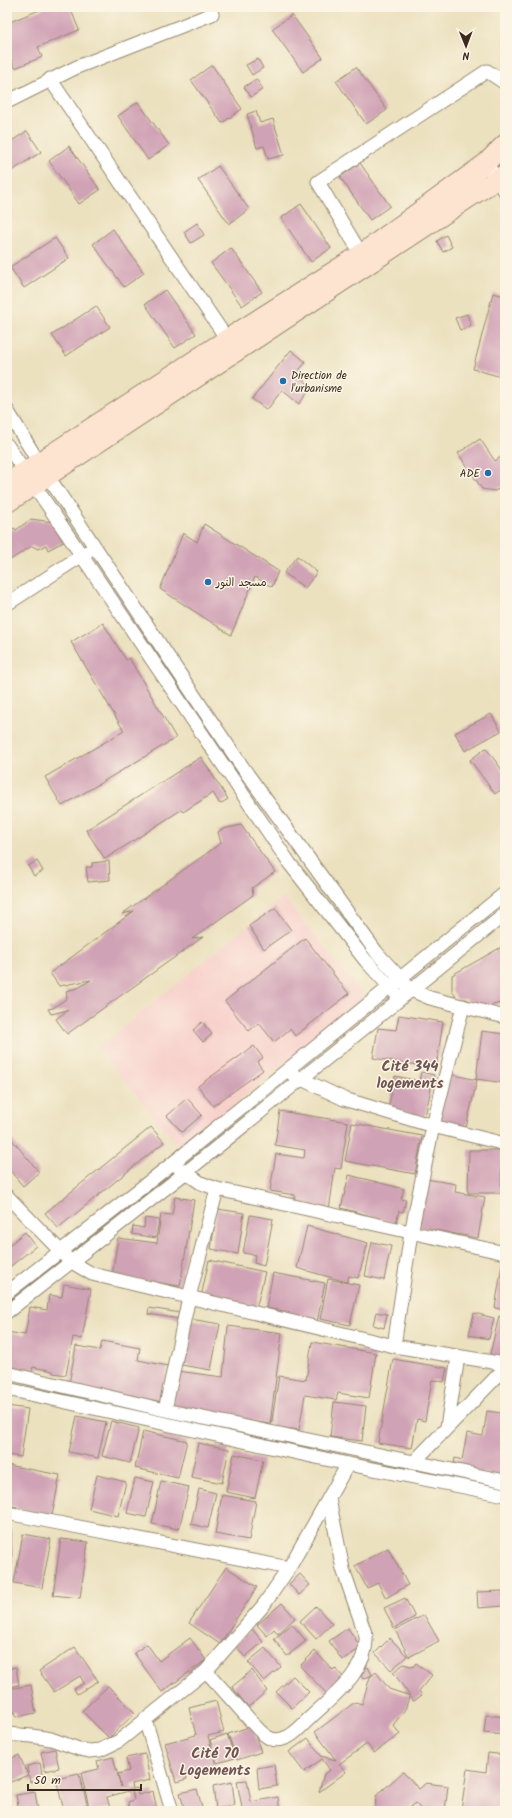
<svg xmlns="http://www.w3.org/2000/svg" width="512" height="1818" font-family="Kalam,'Playpen Sans Arabic',sans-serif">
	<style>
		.built { fill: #f7d0cb }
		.building { fill: #d0a2b5 }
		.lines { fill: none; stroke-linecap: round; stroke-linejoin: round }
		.street-casing { stroke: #93866e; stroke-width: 15 }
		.secondary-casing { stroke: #93866e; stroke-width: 21 }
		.street { stroke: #fff; stroke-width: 13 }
		.secondary { stroke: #fde4d0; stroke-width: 19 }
		.poi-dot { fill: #1f6fb2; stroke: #fcf5e5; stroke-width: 1.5 }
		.labels { text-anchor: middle; stroke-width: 3; stroke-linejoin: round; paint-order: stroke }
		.poi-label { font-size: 11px; fill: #3b2a1e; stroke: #fcf5e5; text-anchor: start }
		.district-label { font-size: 15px; font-weight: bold; fill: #6f5453; stroke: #fcf5e5 }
	</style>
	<rect width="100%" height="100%" fill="#fcf5e5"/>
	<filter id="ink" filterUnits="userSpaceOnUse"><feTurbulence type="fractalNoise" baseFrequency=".025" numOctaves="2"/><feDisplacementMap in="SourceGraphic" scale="8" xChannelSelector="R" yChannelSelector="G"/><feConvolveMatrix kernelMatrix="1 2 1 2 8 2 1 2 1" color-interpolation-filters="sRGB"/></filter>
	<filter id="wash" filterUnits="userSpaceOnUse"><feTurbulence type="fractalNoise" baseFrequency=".012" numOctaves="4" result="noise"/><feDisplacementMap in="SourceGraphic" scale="16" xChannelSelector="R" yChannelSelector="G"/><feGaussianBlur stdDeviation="0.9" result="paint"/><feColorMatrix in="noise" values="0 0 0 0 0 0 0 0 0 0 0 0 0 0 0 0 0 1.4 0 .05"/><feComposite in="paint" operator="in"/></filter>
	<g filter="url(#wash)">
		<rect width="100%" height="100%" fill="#ebe1bf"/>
		<path class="built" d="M283,897L365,997L180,1148L98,1048Z"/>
		<g id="blocks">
			<path class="building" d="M47,7H70L79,30L38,47L42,57L15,68L7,49V23Z
				M292,15L323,58L303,72L272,29Z
				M258,59L263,68L252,75L246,65Z
				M212,65L242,109L222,123L191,80Z
				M356,67L387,110L366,124L336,81Z
				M256,79L263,89L251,97L244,87Z
				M138,102L169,145L148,160L118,116Z
				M256,111L260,123L273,119L284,155L268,159L264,146L257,148L247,114Z
				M27,131L41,152L7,174V144Z
				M69,146L100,190L79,204L49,161Z
				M360,163L390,206L370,220L340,177Z
				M218,166L249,209L229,224L198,180Z
				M301,204L331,248L311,262L281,218Z
				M197,223L204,235L191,243L184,232Z
				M113,229L144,273L124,287L93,244Z
				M446,235L452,247L443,252L437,241Z
				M55,238L69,258L24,288L10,267Z
				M231,248L262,292L242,306L211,263Z
				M165,290L196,334L175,348L145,304Z
				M493,293L505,296V378L473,369Z
				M96,306L110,327L66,356L52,335Z
				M467,314L471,326L460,330L455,318Z
				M291,350L306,362L296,374L312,387L299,404L282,390L267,410L252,399Z
				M480,439L495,461L505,454V485L495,491L482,489L458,453Z
				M31,519L52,522L63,542L48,550L46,545L38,549L32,546L7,562V533L14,528L16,530Z
				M204,524L278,571L272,587L255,577L231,635L160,589L183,533L197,542Z
				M297,556L317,572L305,588L284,573Z
				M103,623L126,660L129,658L176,738L62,806L45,777L124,731L71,642Z
				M491,714L501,731L465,751L455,733Z
				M486,748L505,774V787L495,794L470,760Z
				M201,757L228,799L220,804L213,793L183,812L181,810L105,859L86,830Z
				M241,825L275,872L252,888L253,895L192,939L203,937L67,1034L56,1019L68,1010L51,1014L48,1009L53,1008L67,998L66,991L78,988L91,980L59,986L50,973L134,911L122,914L221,843L218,832L223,829Z
				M37,861L43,871L34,876L28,866Z
				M109,861L110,880L88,882L86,867H92V863Z
				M275,908L291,930L264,949L249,926Z
				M305,938L349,994L295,1036L290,1029L274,1042L259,1023L249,1031L225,1001Z
				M505,945V1002L489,1006L477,1005L466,999H457L452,990V975Z
				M399,1015L443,1022L436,1068L373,1058L378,1028L396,1030Z
				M202,1022L212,1034L203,1042L193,1030Z
				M482,1031L505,1034V1083L476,1079Z
				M254,1046L263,1058L257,1062L263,1070L213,1106L198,1086Z
				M421,1072L434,1075L425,1116L388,1109L395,1076L419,1081Z
				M449,1074L477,1080L466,1128L438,1122Z
				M187,1098L202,1115L182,1132L167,1116Z
				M280,1111L348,1122L341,1169L335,1168L329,1210L294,1205L295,1195L270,1191L276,1154L304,1158L305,1150L275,1145Z
				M352,1123L422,1136L415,1174L345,1161Z
				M151,1127L164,1142L58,1228L45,1213Z
				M7,1134L39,1172L23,1186L7,1167Z
				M469,1150H502L501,1193H468Z
				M349,1175L404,1189L401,1199L406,1200L403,1212L399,1211L396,1223L341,1208Z
				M426,1179L456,1184L455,1192L485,1197L478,1238L418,1227Z
				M175,1197L194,1200L180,1286L112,1276L118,1238L157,1243L161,1214L172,1215Z
				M217,1209L244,1213L238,1254L211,1249Z
				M250,1215L273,1219L264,1266L254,1263L255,1255L243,1253Z
				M145,1218L159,1220L156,1238L132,1234L133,1226L144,1228Z
				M307,1226L368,1243L358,1278L349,1276L347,1282L297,1268Z
				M25,1232L36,1246L7,1269V1247Z
				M372,1242L391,1246L384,1280L365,1276Z
				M209,1260L265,1272L256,1309L201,1297Z
				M502,1265L505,1266V1310L495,1308Z
				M273,1273L325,1283L317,1322L288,1316L289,1312L266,1308Z
				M328,1279L359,1285L350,1325L320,1319Z
				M64,1284L91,1289L82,1339L73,1337L66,1375L53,1373V1371L33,1367L31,1375L7,1370V1332L25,1335L30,1307L47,1310L49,1295L62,1297Z
				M149,1308L181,1313L180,1319L148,1314Z
				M376,1312L387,1314L384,1328L373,1325Z
				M474,1313L494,1318L489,1339L469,1335Z
				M499,1316L505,1317V1358L490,1354Z
				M190,1319L220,1324L211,1370L181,1365Z
				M228,1326L282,1333L270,1424L172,1409L177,1371L223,1377Z
				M102,1341L140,1348L138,1360L168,1366L161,1406L69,1384L76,1346L100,1350Z
				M312,1342L376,1353L369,1398L338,1393L336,1400L305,1395L299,1430L271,1426L279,1376L306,1380Z
				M393,1359L447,1368L444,1382L432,1380L425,1421L417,1419L412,1448L378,1443Z
				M504,1399H505V1477L453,1468L455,1458L462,1460L467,1433L483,1436L487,1411L501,1413Z
				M334,1402L366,1406L362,1441L330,1437Z
				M7,1406L28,1409L21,1457L7,1455Z
				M77,1416L106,1422L98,1458L69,1452Z
				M111,1421L139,1428L130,1463L102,1456Z
				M143,1431L187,1441L178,1478L135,1468Z
				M198,1443L229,1449L222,1483L191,1477Z
				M234,1454L263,1460L255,1498L226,1492Z
				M7,1465L60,1475L52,1516L16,1509L17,1507L7,1505Z
				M97,1475L126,1482L118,1516L89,1509Z
				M135,1478L154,1482L146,1517L127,1513Z
				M161,1481L189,1487L179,1529L152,1524Z
				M199,1489L216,1493L208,1528L191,1524Z
				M222,1495L256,1501L249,1540L215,1534Z
				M7,1529H11L12,1564L7,1565Z
				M23,1534L51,1539L42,1588L14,1583Z
				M61,1539L88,1542L80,1598L53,1595Z
				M388,1548L408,1585L386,1598L378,1583L367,1588L355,1566Z
				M226,1567L257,1587L220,1644L189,1623Z
				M300,1574L310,1585L299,1595L289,1584Z
				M503,1591L504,1606L478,1608L477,1592Z
				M405,1598L415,1617L394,1628L384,1608Z
				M282,1603L295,1618L278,1634L274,1629L267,1636L257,1625Z
				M316,1606L332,1624L316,1639L300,1621Z
				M424,1615L439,1641L409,1657L395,1630Z
				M292,1624L306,1641L287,1656L274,1639Z
				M348,1628L361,1648L342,1660L329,1641Z
				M252,1629L263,1642L245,1657L234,1644Z
				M190,1638L206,1660L162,1692L134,1653L147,1644L159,1661Z
				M390,1638L407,1656L391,1670L375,1653Z
				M75,1647L98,1681L77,1694L74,1689L84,1683L80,1676L54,1692L39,1671Z
				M265,1648L281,1667L264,1681L248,1662Z
				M315,1651L333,1670L335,1668L344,1678L327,1694L300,1666Z
				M416,1663L432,1675L419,1691L422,1695L414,1701L409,1697L405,1710L393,1725L400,1734L374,1753L367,1744L339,1764L346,1772L319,1792L324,1774L330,1770L322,1759L304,1772L289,1752L308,1738L321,1756L336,1760L315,1732L355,1702L362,1704L370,1677L376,1672L389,1689L410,1696L393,1672L404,1664L413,1667Z
				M16,1667L19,1685L9,1687L7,1669Z
				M368,1667L372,1675L363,1679L359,1671Z
				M252,1670L267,1691L248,1707L232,1687Z
				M293,1676L309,1692L292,1708L276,1692Z
				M31,1685L36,1713L16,1717L15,1712L7,1713V1698H10L9,1689Z
				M108,1686L135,1713L109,1738L82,1711Z
				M216,1701L224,1732L208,1736L216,1766L186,1774L187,1779L176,1782L165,1743L196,1735L189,1708Z
				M486,1715L505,1717V1735L484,1733Z
				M252,1726L261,1752L237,1760L228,1734Z
				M227,1734L235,1758L217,1763L210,1740Z
				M55,1749L59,1768L45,1771L41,1752Z
				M488,1753L505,1755V1811H461L467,1769L486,1772Z
				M145,1754L150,1780L131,1784L132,1789L137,1788L138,1795L153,1791L157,1811H129L128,1802L134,1800L132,1790L107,1797L110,1808L90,1811L81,1773L99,1769L97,1761L113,1757L121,1787L118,1774L129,1771L126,1758Z
				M19,1755L28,1775L11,1782L7,1772V1760Z
				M40,1763L43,1780L30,1782L27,1766Z
				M274,1765L277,1786L259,1789L257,1768Z
				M403,1772L419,1789L426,1783L448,1786L445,1811H420L421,1809L415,1803L406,1811H375L376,1796Z
				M79,1774L89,1811H64L56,1779Z
				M247,1780L251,1802L278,1797L280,1811H229L242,1808L237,1781Z
				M232,1782L235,1805L216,1809L213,1786Z
				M197,1789L203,1811H185L180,1793Z
				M35,1792L38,1811H19L16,1795Z"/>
		</g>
	</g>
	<g filter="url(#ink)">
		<use href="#blocks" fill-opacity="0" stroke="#93866e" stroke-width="1"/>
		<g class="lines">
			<defs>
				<path id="street" d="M50,79L227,339
					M7,102L77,67L212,14
					M486,163L505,191
					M361,254L318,182L487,71L505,83
					M7,410L39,463L209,718L248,775L377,953L411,990L430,998L505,1017
					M7,445L290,864L366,961L400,998
					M7,604L87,552
					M293,1075L344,1099L433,1126L505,1144
					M179,1168L201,1183L217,1189L505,1253
					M7,1196L70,1261L92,1274L394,1346L505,1364
					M7,1293L173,1163L505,893
					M7,1312L185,1173L505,914
					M394,1346L411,1233L433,1126L463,1006
					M7,1373L165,1410L505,1481
					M7,1389L348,1464L505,1495
					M165,1410L189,1297L217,1189
					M447,1427L458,1357
					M413,1463L505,1368
					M7,1513L289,1568L263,1606L206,1671L119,1741L100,1750L89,1751L79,1749L51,1739L32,1736L7,1734
					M289,1568L348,1464
					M206,1671L258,1729C265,1736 272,1742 282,1739C293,1737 303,1724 311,1717C334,1695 368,1671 366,1636L343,1569L329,1499
					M145,1719L172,1811"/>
				<path id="secondary" d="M7,483L227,339L361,254L486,163L505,144
					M7,503L505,174"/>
			</defs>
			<use href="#street" class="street-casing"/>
			<use href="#secondary" class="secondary-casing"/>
			<use href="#street" class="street"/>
			<use href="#secondary" class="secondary"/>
		</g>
	</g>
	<g class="poi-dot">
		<circle cx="283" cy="381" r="4"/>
		<circle cx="488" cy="473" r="4"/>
		<circle cx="208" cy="582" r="4"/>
	</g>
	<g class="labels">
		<g class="poi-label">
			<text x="291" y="379">Direction de<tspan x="291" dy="13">l'urbanisme</tspan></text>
			<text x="480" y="477" text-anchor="end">ADE</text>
			<text x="216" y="586">مسجد النور</text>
		</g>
		<g class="district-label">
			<text x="410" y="1071">Cité 344<tspan x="410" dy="17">logements</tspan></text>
			<text x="215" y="1758">Cité 70<tspan x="215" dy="17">Logements</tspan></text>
		</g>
	</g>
	<rect width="512" height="1818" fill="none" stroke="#fcf5e5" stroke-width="24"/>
	<g transform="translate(466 46) rotate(179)" stroke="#fcf5e5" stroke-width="3" paint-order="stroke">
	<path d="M0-3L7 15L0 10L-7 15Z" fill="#3b2a1e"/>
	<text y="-6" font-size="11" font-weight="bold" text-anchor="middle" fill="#3b2a1e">N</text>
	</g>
	<path d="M28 1784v6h113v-6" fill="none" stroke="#3b2a1e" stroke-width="2"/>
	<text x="34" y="1784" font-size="12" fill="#3b2a1e" stroke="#fcf5e5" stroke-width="3" paint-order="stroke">50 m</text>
</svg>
